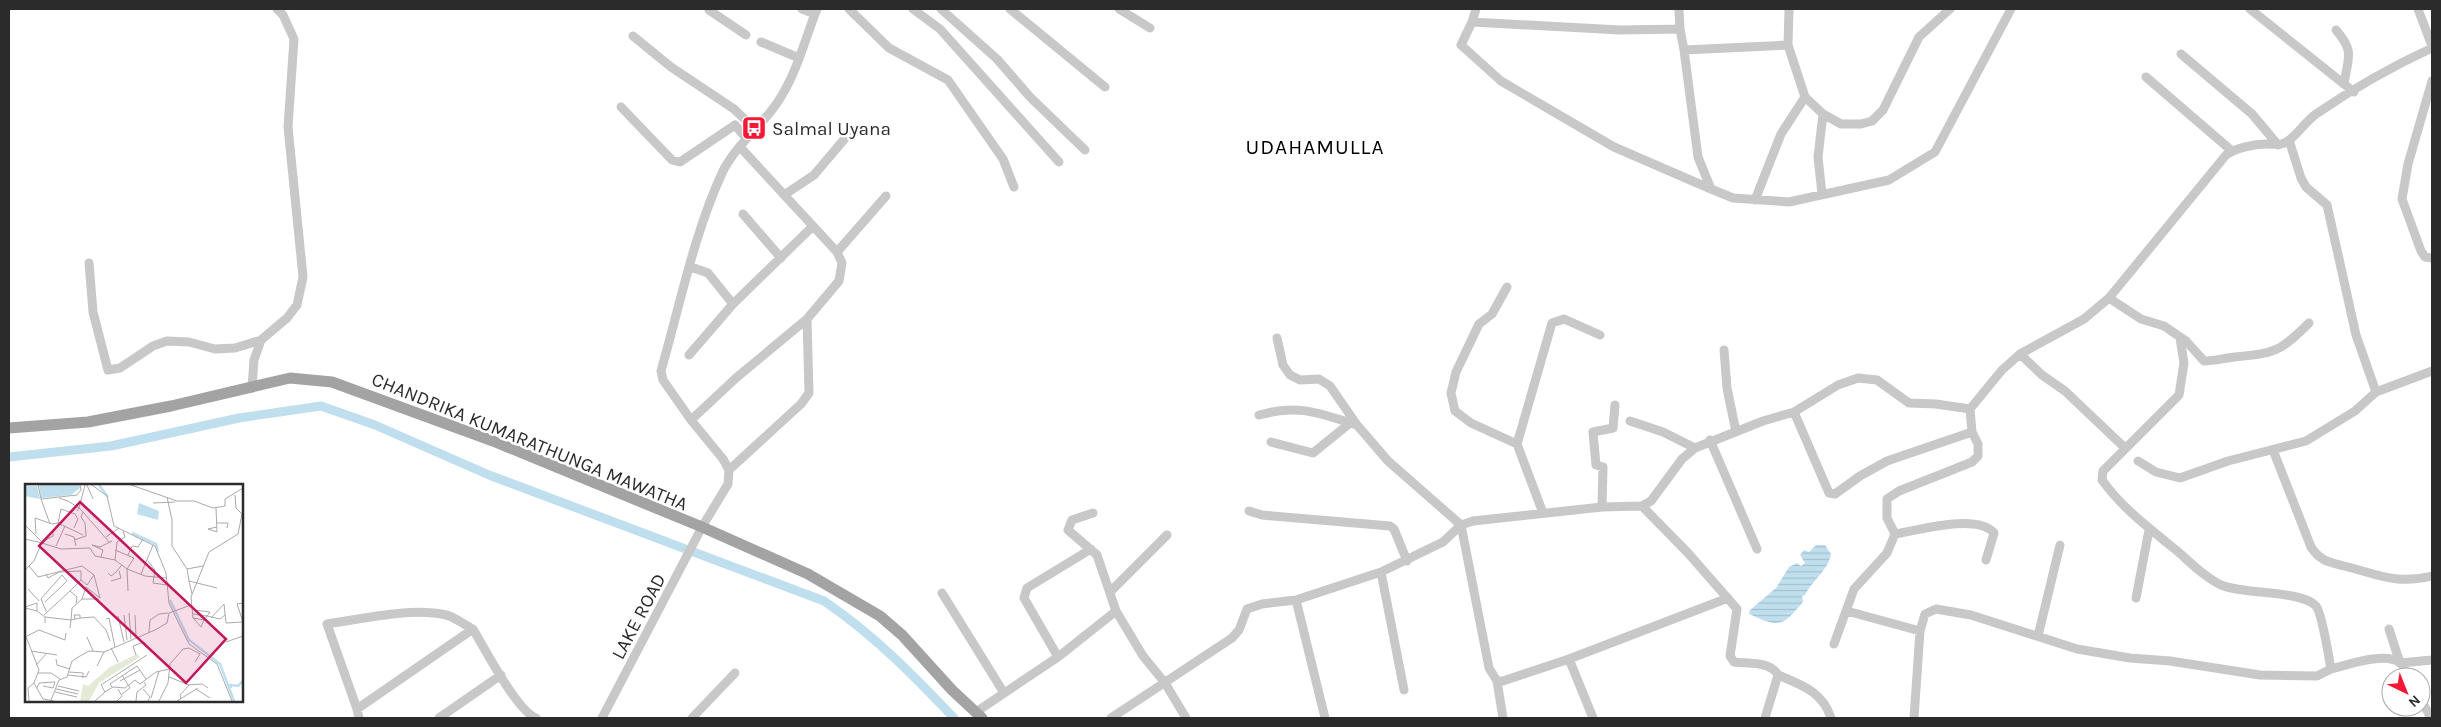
<svg xmlns="http://www.w3.org/2000/svg" width="2441" height="727" font-family="Karla,sans-serif">
	<style>
		.water { fill: url(#water-rules) }
		.lines { fill: none; stroke-linecap: round; stroke-linejoin: round }
		.canal { stroke: #c0dfee; stroke-width: 9 }
		.minor { stroke: #c8c8c8; stroke-width: 9 }
		.major { stroke: #a3a3a3; stroke-width: 11 }
		.labels { text-anchor: middle; stroke-width: 5; stroke-linejoin: round; paint-order: stroke }
		.poi-label { font-size: 19px; fill: #2b2b2b; stroke: #fff; text-anchor: start }
		.street-label { font-size: 19px; fill: #2b2b2b; stroke: #fff }
		.quarter-label { font-size: 21px; letter-spacing: 1px; fill: #000; stroke: #fff }
		.inset-river { fill: none; stroke: #c0dfee; stroke-width: 2.5 }
		.inset-road { fill: none; stroke: #aaa; stroke-width: 1 }
		.view { fill: #c2185b; fill-opacity: 0.15; stroke: #c2185b; stroke-width: 2.5 }
		.inset-edge { fill: none; stroke: #2b2b2b; stroke-width: 2.5 }
	</style>
	<defs>
		<pattern id="water-rules" width="6" height="5" patternUnits="userSpaceOnUse" patternTransform="scale(1.25)"><rect width="6" height="5" fill="#c0dfee"/><path d="M0 2.5h6" fill="none" stroke="#a5c0cc"/></pattern>
	</defs>
	<rect width="100%" height="100%" fill="#fff"/>
	<path class="water" d="M1816,545H1825L1831,554C1829,569 1812,581 1805,595L1802,596L1803,602C1782,627 1780,628 1749,614L1750,610L1776,588L1789,567L1797,563L1801,566L1805,563L1800,555L1804,550L1809,552Z"/>
	<g class="lines">
		<path class="canal" d="M9,457L111,446L239,418L321,406L375,425L489,475L824,601C874,635 912,674 954,718"/>
		<path class="minor" d="M802,9L815,14
			M849,9L889,48L948,80L1003,159L1014,187
			M913,9L940,29L1059,162
			M941,9L997,59L1030,97L1085,150
			M1010,9L1105,87
			M1119,9L1150,28
			M1679,9L1680,29L1620,30L1472,22L1461,45L1501,81L1614,147L1711,189
			M1789,9L1788,45L1805,97L1823,114L1841,124H1861L1872,121L1883,110L1919,37L1950,9
			M2250,9L2354,92
			M2418,9L2432,46
			M709,10L746,35
			M1472,22L1476,9
			M1680,29L1684,50
			M2336,30C2355,52 2348,57 2344,84
			M633,36L671,67L734,109L754,128
			M761,42L799,58
			M1788,45L1684,50L1698,157L1711,189L1733,198L1789,202L1889,180L1935,152L2011,9
			M2181,54L2252,114L2278,145
			M2146,77L2232,151
			M2432,81L2408,164L2402,199L2421,251L2425,257L2432,258
			M621,107L672,160L680,162L735,125L746,138
			M2289,140L2301,178L2306,187L2327,205L2356,335L2376,392
			M1822,194L1818,157L1823,114
			M784,195L814,175L847,136
			M1755,200L1781,134L1805,97
			M743,214L781,258
			M837,252L886,196
			M89,263L93,312L108,370L120,368L153,346L167,341L189,342L215,349L235,348L261,340L287,318L297,305L303,277L288,127L294,39L283,15L277,9
			M691,267L708,273L733,304
			M1507,287L1492,314L1479,324L1456,372L1451,393L1455,411L1471,423L1517,444
			M2109,298L2141,319L2164,326L2186,341L2204,361C2215,361 2224,358 2235,357C2275,353 2280,352 2309,323
			M1277,338L1283,365L1290,375L1300,380L1319,379L1330,386L1357,425L1388,461L1461,525L1489,668L1497,681H1503L1569,659L1728,598
			M2180,338L2184,363L2179,395L2103,471L2102,480C2122,508 2149,528 2176,550C2190,562 2204,577 2221,585C2245,595 2301,590 2316,606C2322,613 2329,658 2331,669C2347,665 2386,651 2400,663C2404,666 2406,673 2408,677
			M1724,350L1727,388L1736,432
			M2020,354L2042,375L2065,391L2125,448
			M689,355L733,304L812,227
			M252,387L254,360L261,340
			M1970,409L1972,432
			M1794,412L1829,493L1835,494L1860,476L1887,461L1972,432L1978,444V456L1972,462L1899,491L1887,499V518L1895,534L1887,553L1854,589L1834,644
			M1259,415C1300,404 1318,413 1357,425
			M691,420L736,378L807,319
			M1630,421L1663,432L1695,448
			M1710,440L1757,549
			M1271,442L1313,453L1350,423
			M2273,450L2311,547C2320,561 2329,562 2344,566C2377,574 2396,585 2432,576
			M2138,461L2156,472L2180,478L2228,461L2306,441L2355,411L2376,392L2432,371
			M729,470L801,404L809,393L807,319L839,281L842,263L837,252L740,147
			M1642,506L1688,553L1737,609L1730,656L1734,662C1749,664 1770,661 1778,675L1765,718
			M1602,507L1603,467L1596,465L1593,432L1613,428L1615,405
			M1249,511L1262,515L1390,526L1394,529L1407,561
			M1093,513L1072,520L1068,530L1097,555L1116,611
			M1543,513L1517,444L1552,323L1564,319L1600,335
			M1895,534C1919,530 1977,513 1994,533L1986,560
			M1381,572L1404,690
			M1110,592L1167,535
			M942,593L1004,693
			M2136,598L2149,530
			M1296,600L1325,718
			M1847,611L1920,631
			M2389,629L2400,663L2432,660
			M2038,636L2060,545
			M1058,657L1024,598L1027,588L1091,549
			M1569,659L1593,718
			M1778,675C1802,685 1823,692 1831,718
			M1497,681L1503,718
			M2421,700L2431,718
			M357,709L327,624C362,619 412,607 446,615C455,617 464,625 473,629
			M976,712L1058,657L1116,611L1143,656L1165,683L1186,718
			M359,718L357,709L473,629C485,649 517,711 536,718
			M439,718L501,675
			M602,718L702,527L728,484L729,470L723,459L691,420L663,380L661,371C680,305 694,233 723,171C736,145 761,127 777,103C797,74 804,41 817,9
			M692,718L735,673
			M1111,718L1232,638L1239,630L1247,609L1262,604L1296,600L1381,572L1443,542L1461,525L1473,521L1602,507L1642,506L1651,501L1682,459L1695,448L1763,421L1794,412L1838,385L1858,378L1877,380L1909,403L1936,404L1970,409L2002,370L2020,354L2084,319L2109,298L2226,155C2236,148 2254,144 2266,144C2275,144 2281,146 2288,141C2298,134 2305,122 2316,114C2351,90 2393,66 2432,48
			M1914,718L1920,631L1925,614L1936,609L1971,615L2077,649L2130,658L2170,661L2260,675L2317,676L2331,669"/>
		<path class="major" d="M9,428L88,422L171,406L290,378L332,382L493,441L702,527L808,574L880,616L902,635L952,690L982,718"/>
	</g>
	<defs>
		<symbol id="bus-square" viewBox="-11 -11 22 22"><rect x="-9" y="-9" width="18" height="18" rx="4" fill="#f61936" stroke="#fff"/><path d="M-5-6H5V4H4V6H2V4H-2V6H-4V4H-5ZM-3.5-4V0h7V-4ZM-3.5 1.2v1.5H-2V1.2ZM2 1.2v1.5H3.5V1.2Z" fill="#fff"/></symbol>
	</defs>
	<g fill-rule="evenodd">
		<use href="#bus-square" x="740" y="114" width="28" height="28"/>
	</g>
	<g class="labels">
		<g class="poi-label">
			<text x="772" y="135">Salmal Uyana</text>
		</g>
		<g class="street-label">
			<text transform="translate(530 441) rotate(22)" y="7">CHANDRIKA KUMARATHUNGA MAWATHA</text>
			<text transform="translate(638 616) rotate(-62)" y="7">LAKE ROAD</text>
		</g>
		<g class="quarter-label">
			<text x="1315" y="154">UDAHAMULLA</text>
		</g>
	</g>
	<g transform="translate(25 484)">
		<rect width="218" height="218" fill="#fff"/>
		<path d="M112,170L115,173L74,199L64,217H55L58,200L63,202L85,183Z" fill="#e3ebd7"/>
		<path d="M0,1L12,2L15,15L0,12ZM14,1H54L55,4L46,11L16,14ZM114,19L134,27L133,36L112,30Z" fill="#c0dfee"/>
		<path class="inset-river" d="M74,1L83,13M107,49L131,60L133,68M145,116L164,156L195,180L209,217M206,204L205,201L213,202L218,197"/>
		<path class="inset-road" d="M13,1L16,15L52,11L56,6L55,1M62,1L68,15M67,1L82,12L89,42L130,62L141,89L144,119L156,144L164,160L192,180L207,217M106,1L152,17H169L188,24L200,22V15L218,4M142,13L147,36V62L162,85M34,14L43,17L54,24L52,27M16,15L25,40M128,19L150,18M191,24L192,48L183,45L192,43M58,28L84,58M192,39H203L202,44M0,41L17,58L9,77L0,86M49,44L53,35L50,30L36,25L33,39L58,51M11,50L10,34L27,40L33,39M40,50L49,53L51,62M81,53L94,44M0,55L17,59M49,56L61,52L60,39L56,33L58,28L54,24L60,1M17,58L28,52V46M17,59L36,65L65,64L70,72L90,76L102,85L120,92L141,94M31,62L40,42M90,66L109,74L102,85L103,107M103,71L107,62L113,63L118,55M76,73L78,66L67,61L75,63L87,57M90,76L92,58L100,53L98,47M123,77L130,86L128,99L142,101M4,82L13,93L57,82L69,91L62,101L56,96M83,89L86,92L90,89L97,81M21,90L23,94L34,88L56,87V96L45,107M116,90L128,61M86,97L96,94L94,87M164,97L162,85L178,82M3,105L14,117M167,110L164,97L192,104M57,115H74M20,118L42,97L37,91L16,115L21,127M218,119L212,120L218,138M199,120L201,139L218,138M0,123L12,119V127L0,124M12,127L20,133V139M104,129L106,155M168,130L182,132L185,128L169,126M19,131L45,107L52,113L51,119M99,131L102,156M110,131L111,153M200,131L195,135L182,132L179,136L168,134L166,113L184,68L213,50L217,30L211,24L210,11M93,132L99,158M20,133L46,136L45,144M55,134L69,133L81,146L85,157M168,134L176,143L179,136M186,134L199,120M50,135L49,131H55V134L46,136L47,124L57,115L61,103L75,114L69,91M81,135L84,134L90,163M124,148L125,136L134,130L143,129M0,150L14,186L9,199L18,215L29,217M2,152L14,146L40,156L41,149M62,153L68,167M201,158L218,152M86,164L93,178M6,167L32,171M111,171L108,162L119,158L120,162M31,175L32,181L45,185M11,181L22,169M72,182L79,168M44,188L58,189V194M13,189H26L35,195M43,191L61,193L64,187M144,193L164,201L155,211L156,215M95,197L115,186M163,201L177,200L183,204M33,202L54,207M87,203L85,200L112,182L121,195M12,204L14,199L30,198L28,204L18,202M31,205L53,210M118,205L125,213L123,217M171,205L185,214M30,208L52,213M80,208L88,203L100,204L110,196L115,200L131,188L144,185M97,210L105,204L97,191M126,214L134,187M26,216L34,196L42,193L47,177L55,172L64,167L79,168L130,146L142,139L144,129L166,121M4,217L3,204L9,199M70,217L80,208L76,201L122,171M92,217L97,212L93,205M111,217L112,208L121,201L119,198M134,217L143,199L145,180L158,165L164,164L175,170L170,178M152,217L173,204"/>
		<path class="view" d="M55,18L201,155L161,199L14,62Z"/>
		<rect width="218" height="218" class="inset-edge"/>
	</g>
	<rect width="2441" height="727" fill="none" stroke="#2b2b2b" stroke-width="20"/>
	<g transform="translate(2406 692) rotate(137)"><circle r="24" fill="#ffffff" stroke="#aaaaaa"/>
	<path d="M0-4L9 19L0 12L-9 19Z" fill="#f61936"/>
	<text y="-8" font-size="14" font-weight="bold" text-anchor="middle" fill="#2b2b2b">N</text>
	</g>
</svg>
